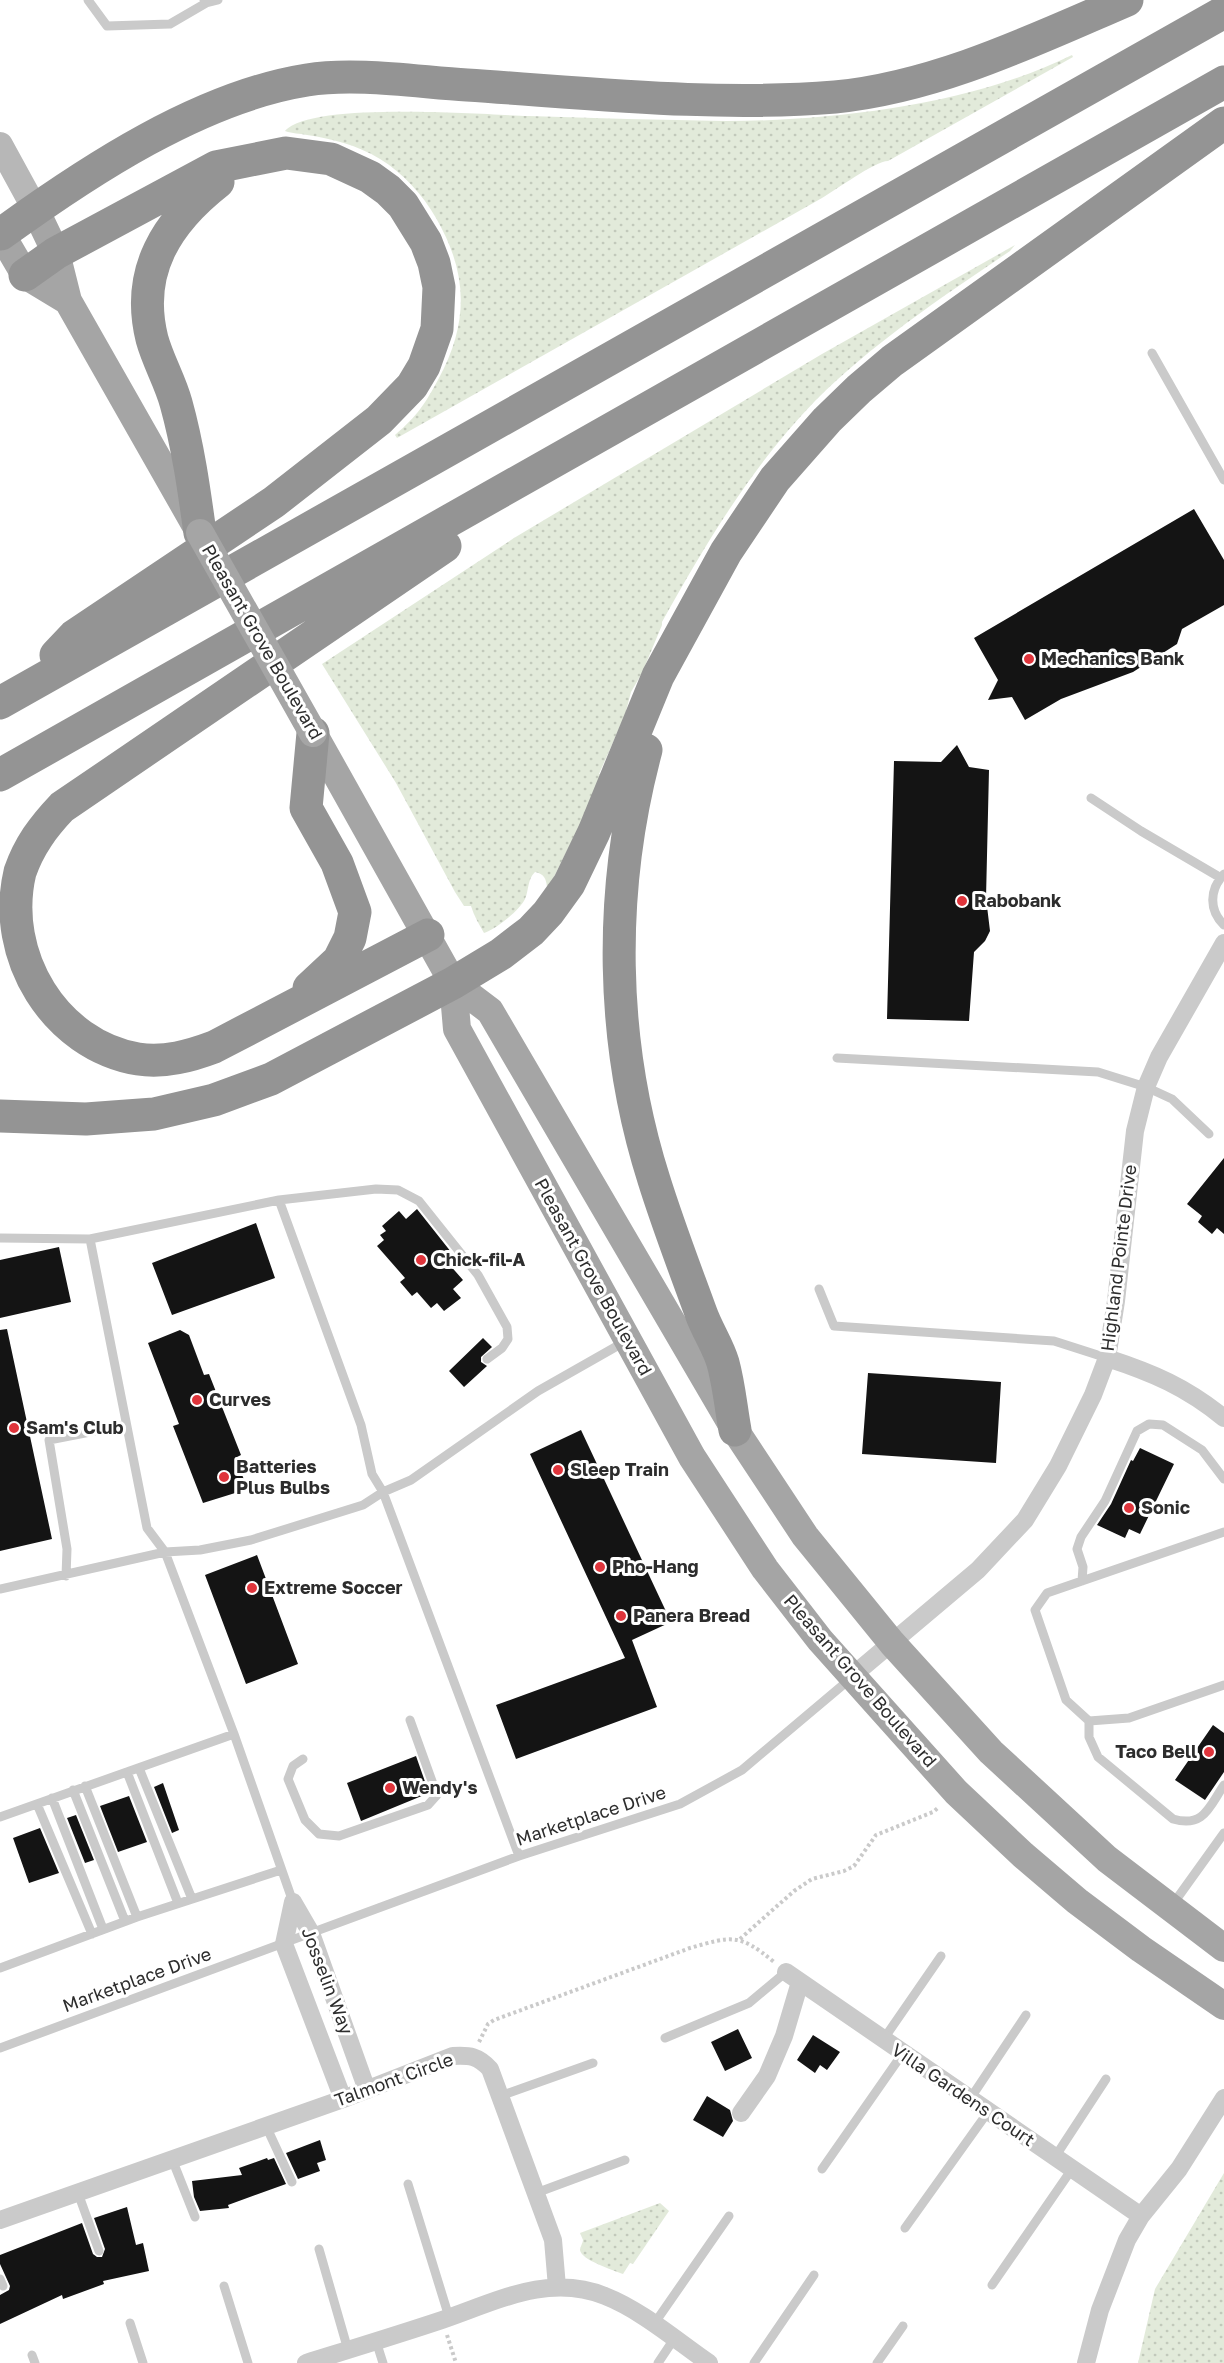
<svg xmlns="http://www.w3.org/2000/svg" width="1224" height="2363" font-family="'Golos Text',sans-serif">
	<style>
		.grass { fill: url(#grass-dots) }
		.building { fill: #141414 }
		.lines { fill: none; stroke-linecap: round; stroke-linejoin: round }
		.path { stroke: #cacaca; stroke-width: 4; stroke-dasharray: 3 3; stroke-linecap: butt }
		.lane { stroke: #cacaca; stroke-width: 9 }
		.street { stroke: #cacaca; stroke-width: 18 }
		.secondary { stroke: #b7b7b7; stroke-width: 26 }
		.primary { stroke: #a5a5a5; stroke-width: 28 }
		.highway { stroke: #949494; stroke-width: 33 }
		.primary-bridge { stroke: #a5a5a5; stroke-width: 28 }
		.poi-dot { fill: #df343b; stroke: #fff; stroke-width: 2 }
		.labels { text-anchor: middle; stroke-width: 6; stroke-linejoin: round; paint-order: stroke }
		.street-label { font-size: 18px; fill: #2d2d2d; stroke: #fff }
		.poi-label { font-size: 18px; font-weight: bold; fill: #2d2d2d; stroke: #fff; text-anchor: start }
	</style>
	<defs>
		<pattern id="grass-dots" width="8" height="8" patternUnits="userSpaceOnUse" patternTransform="scale(1.5)"><rect width="8" height="8" fill="#e2eada"/><path d="M2 2h.1M6 6h.1" fill="none" stroke="#c2c9bb" stroke-width="1.8" stroke-linecap="round"/></pattern>
	</defs>
	<rect width="100%" height="100%" fill="#fff"/>
	<path class="grass" d="M1072,55L1073,57L888,161C875,161 836,190 822,198L397,438L395,435C418,415 425,404 439,378C469,322 468,273 436,218C423,195 403,173 380,159C357,145 333,139 307,135C299,133 293,134 285,131C311,101 485,115 529,116C594,118 660,120 726,121C835,121 974,104 1072,55Z
		M1015,245L1010,251C942,297 873,343 815,401C752,466 706,543 662,622V625L642,673L631,692L625,715L599,774H605L551,883L547,887C546,878 544,874 535,872C527,880 529,890 525,899C519,911 496,929 484,933C479,924 474,916 471,906H464L455,892L396,783L322,664L514,538L822,354Z
		M1224,2173V2363H1138L1155,2289Z
		M660,2203L669,2211L633,2264L630,2263L623,2274C613,2270 581,2260 580,2250C580,2248 583,2242 583,2240L580,2233Z"/>
	<path class="building" d="M1194,509L1224,560V605L1182,629L1177,644L1133,672L1061,699L1025,720L1012,697L988,700L998,680L974,638Z
		M957,745L969,767L989,770L986,898L990,931L985,941L974,952L969,1021L887,1019L894,761L941,762Z
		M1224,1158V1234L1217,1228L1212,1234L1198,1222L1202,1216L1187,1204Z
		M417,1209L455,1257L448,1263L463,1280L453,1289L461,1298L444,1311L437,1303L431,1308L417,1292L412,1296L400,1282L405,1278L377,1246L384,1240L380,1235L386,1231L382,1226L399,1211L406,1219Z
		M256,1223L275,1278L172,1315L152,1263Z
		M59,1247L71,1302L0,1318V1260Z
		M7,1329L52,1539L0,1551V1330Z
		M180,1330L189,1335L204,1375L209,1374L241,1455L235,1458L248,1489L203,1503L173,1426L179,1424L148,1343Z
		M483,1338L492,1347L481,1357V1362L487,1366L464,1387L449,1371Z
		M868,1373L1001,1382L996,1463L862,1454Z
		M581,1430L671,1622L632,1640L657,1707L516,1759L496,1705L625,1658L530,1454Z
		M1140,1448L1174,1464L1140,1534L1129,1529L1125,1538L1097,1525L1111,1504L1131,1460L1133,1461Z
		M257,1555L298,1664L246,1684L205,1575Z
		M1213,1725L1224,1733V1772L1205,1800L1175,1780Z
		M416,1756L429,1793L361,1821L347,1783Z
		M163,1783L179,1830L172,1833L154,1787Z
		M129,1796L147,1842L118,1852L100,1806Z
		M76,1815L94,1860L85,1863L67,1818Z
		M40,1828L59,1873L29,1883L13,1838Z
		M738,2029L752,2058L725,2071L711,2042Z
		M813,2035L840,2052L827,2070L820,2065L815,2073L797,2060Z
		M707,2096L730,2110L733,2121L723,2137L693,2120Z
		M320,2140L326,2160L317,2163L320,2171L298,2179L286,2153Z
		M267,2158L268,2160L274,2158L286,2184L228,2205L229,2208L200,2211L194,2197L192,2181L242,2175L239,2168Z
		M127,2207L136,2245L143,2243L149,2271L103,2281L104,2284L63,2299L62,2295L0,2324V2295L9,2290L10,2286L0,2264V2255L82,2223L93,2254L97,2257H102L105,2249L94,2218Z"/>
	<g class="lines">
		<path class="path" d="M740,1939L794,1891L812,1879L844,1871L854,1866L876,1835L933,1812L939,1807
			M479,2042L488,2024L494,2020L690,1948C732,1936 739,1933 774,1962
			M447,2335L456,2363"/>
		<path class="lane" d="M88,0L107,26L170,24L206,3
			M204,0L206,3L218,0
			M1152,353L1224,480
			M1091,798L1141,831L1221,878
			M1224,874C1209,890 1209,910 1224,925
			M837,1058L1098,1072L1146,1087L1172,1099L1209,1134
			M279,1200L361,1425L372,1474L383,1492L519,1856
			M0,1238L90,1239L279,1200L376,1189L398,1190L419,1201L478,1275L507,1327L508,1339L502,1348L487,1359
			M90,1239L147,1528L165,1552L234,1734L293,1902
			M819,1289L834,1326L1054,1341L1107,1358
			M1224,1532L1047,1593L1035,1610L1066,1700L1089,1721L1129,1718L1224,1685
			M66,1576L67,1549L49,1440L126,1425
			M1082,1581L1083,1567L1077,1549L1081,1537L1105,1501L1137,1431L1149,1424L1163,1425L1202,1450L1224,1479
			M0,1589L165,1552L200,1550L251,1540L363,1505L383,1492L411,1480L538,1391L626,1341
			M1089,1721V1737L1098,1757L1173,1819C1204,1828 1209,1807 1224,1785
			M303,1759L293,1766L288,1779L305,1820L319,1834L339,1836L428,1805L437,1795L410,1720
			M139,1768L192,1899
			M127,1772L178,1903
			M85,1786L137,1917
			M73,1790L125,1921
			M52,1798L103,1929
			M37,1804L92,1934
			M0,1817L234,1734
			M1173,1904L1224,1833
			M0,1968L137,1917L281,1870
			M665,2038L749,2003L786,1972
			M883,2040L941,1956
			M0,2048L519,1856L680,1804L742,1770L850,1679
			M500,2096L593,2063
			M970,2099L1026,2015
			M266,2126L292,2182
			M1055,2157L1106,2079
			M172,2159L195,2217
			M822,2169L903,2053
			M408,2184L449,2317
			M78,2193L99,2251
			M536,2193L625,2160
			M905,2228L988,2112
			M319,2249L348,2350
			M0,2279L3,2286
			M992,2285L1072,2169
			M224,2286L248,2363
			M130,2323L143,2363
			M654,2324L729,2216
			M376,2341L383,2363
			M32,2355L35,2363
			M658,2363L674,2339
			M754,2363L814,2275
			M877,2363L903,2326"/>
		<path class="street" d="M1107,1358C1153,1373 1186,1387 1224,1418
			M851,1677L978,1570L1025,1520L1058,1466L1093,1395L1107,1358L1116,1301L1135,1131L1146,1087L1159,1057L1224,943
			M293,1902L284,1944L343,2099
			M293,1902L311,1933L367,2090
			M786,1972L1141,2216
			M741,2113L767,2076L784,2036L800,1982
			M0,2220L343,2099L453,2056C470,2055 478,2056 490,2069L553,2240L557,2287
			M306,2363C351,2349 397,2335 442,2320C495,2302 548,2273 605,2296C641,2310 677,2341 709,2363
			M1086,2363L1100,2310L1127,2240L1141,2216L1179,2169L1224,2098"/>
		<path class="secondary" d="M0,145L35,209"/>
		<path class="primary" d="M35,209L56,253L68,301L196,526
			M1,234L25,275L68,301
			M313,733L453,983L457,1029L692,1457L765,1569L820,1640L956,1792L1023,1855L1077,1901L1141,1949L1224,2006
			M453,983L490,1011L735,1430L805,1536L892,1643L991,1752L1107,1859L1224,1948"/>
		<path class="highway" d="M1,234C88,171 200,97 307,80C355,72 418,82 467,85C589,93 713,107 835,97C937,87 1034,40 1127,0
			M25,275L56,253L216,167L286,153L331,159L370,177L388,190L403,205L426,242L434,263L439,287L437,329L424,366L412,386L379,420L274,502L74,636L56,655
			M200,533C194,489 188,446 176,403C170,381 158,361 152,339C135,271 167,222 218,182
			M0,703L1224,12
			M646,750C608,891 610,1042 654,1180C668,1225 685,1269 701,1313C707,1330 718,1346 723,1363C729,1385 731,1408 735,1430
			M0,775L1224,82
			M428,935L214,1047C190,1056 165,1063 138,1059C55,1045 0,956 20,872C29,846 43,827 62,807L445,546
			M309,988L339,960L350,938L355,912L337,863L306,808L313,733
			M0,1116L86,1119L154,1114L214,1100L271,1079L453,983L501,954L531,931L548,913L569,884L594,832L658,676L726,552L775,479L827,420L859,389L892,361L1224,123"/>
		<path class="primary-bridge" d="M200,533L313,733"/>
	</g>
	<g class="poi-dot">
		<circle cx="1029" cy="659" r="6"/>
		<circle cx="962" cy="901" r="6"/>
		<circle cx="421" cy="1260" r="6"/>
		<circle cx="197" cy="1400" r="6"/>
		<circle cx="14" cy="1428" r="6"/>
		<circle cx="558" cy="1470" r="6"/>
		<circle cx="224" cy="1477" r="6"/>
		<circle cx="1129" cy="1508" r="6"/>
		<circle cx="600" cy="1567" r="6"/>
		<circle cx="252" cy="1588" r="6"/>
		<circle cx="621" cy="1616" r="6"/>
		<circle cx="1209" cy="1752" r="6"/>
		<circle cx="390" cy="1788" r="6"/>
	</g>
	<g class="labels">
		<g class="street-label">
			<text transform="translate(262 642) rotate(60)" y="6">Pleasant Grove Boulevard</text>
			<text transform="translate(1119 1258) rotate(-83)" y="6">Highland Pointe Drive</text>
			<text transform="translate(593 1277) rotate(61)" y="6">Pleasant Grove Boulevard</text>
			<text transform="translate(860 1681) rotate(49)" y="6">Pleasant Grove Boulevard</text>
			<text transform="translate(591 1816) rotate(-18)" y="6">Marketplace Drive</text>
			<text transform="translate(137 1980) rotate(-20)" y="6">Marketplace Drive</text>
			<text transform="translate(327 1981) rotate(69)" y="6">Josselin Way</text>
			<text transform="translate(394 2080) rotate(-20)" y="6">Talmont Circle</text>
			<text transform="translate(963 2095) rotate(34)" y="6">Villa Gardens Court</text>
		</g>
		<g class="poi-label">
			<text x="1041" y="665">Mechanics Bank</text>
			<text x="974" y="907">Rabobank</text>
			<text x="433" y="1266">Chick-fil-A</text>
			<text x="209" y="1406">Curves</text>
			<text x="26" y="1434">Sam's Club</text>
			<text x="236" y="1473">Batteries<tspan x="236" dy="21">Plus Bulbs</tspan></text>
			<text x="570" y="1476">Sleep Train</text>
			<text x="1141" y="1514">Sonic</text>
			<text x="612" y="1573">Pho-Hang</text>
			<text x="264" y="1594">Extreme Soccer</text>
			<text x="633" y="1622">Panera Bread</text>
			<text x="1197" y="1758" text-anchor="end">Taco Bell</text>
			<text x="402" y="1794">Wendy's</text>
		</g>
	</g>
</svg>
